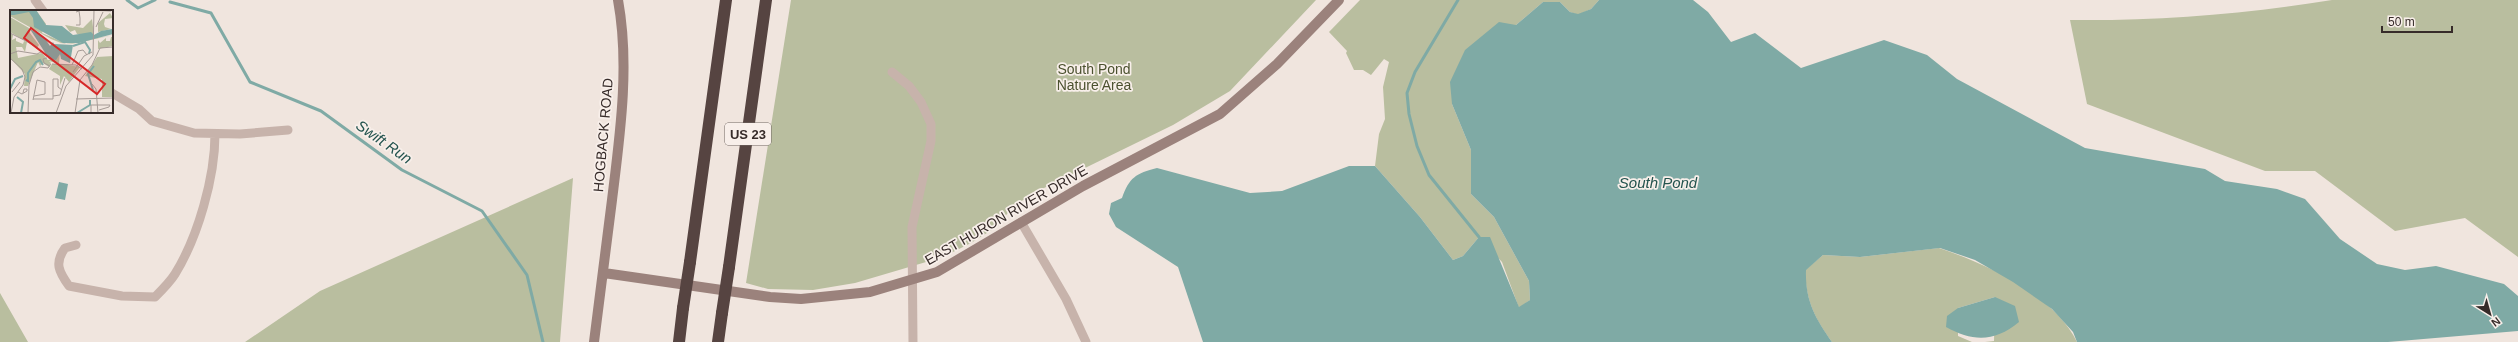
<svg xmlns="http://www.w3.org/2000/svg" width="2518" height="342" font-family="Arial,sans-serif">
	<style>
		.green { fill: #b9be9f }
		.water { fill: #7faaa5 }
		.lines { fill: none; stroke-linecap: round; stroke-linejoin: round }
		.stream { stroke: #7faaa5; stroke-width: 3 }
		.street { stroke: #c7b3ab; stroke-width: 9 }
		.secondary { stroke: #9b827c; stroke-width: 10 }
		.highway { stroke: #564441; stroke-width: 12 }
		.highway-bridge { stroke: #564441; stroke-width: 12 }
		.labels { text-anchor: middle; stroke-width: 3.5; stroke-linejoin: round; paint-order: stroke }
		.shield { fill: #f8efea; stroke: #706663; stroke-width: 1 }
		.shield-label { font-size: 13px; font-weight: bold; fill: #362b29 }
		.park-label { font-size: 14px; fill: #4b512f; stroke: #f8efea }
		.street-label { font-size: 14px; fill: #362b29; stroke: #f8efea }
		.water-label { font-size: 15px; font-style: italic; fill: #23534e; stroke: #f8efea }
		.inset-river { fill: none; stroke: #7faaa5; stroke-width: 2 }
		.inset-road { fill: none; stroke: #a69b96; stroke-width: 1 }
		.view { fill: #d62828; fill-opacity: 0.15; stroke: #d62828; stroke-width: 2 }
		.inset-edge { fill: none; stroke: #362b29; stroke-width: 2 }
	</style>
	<rect width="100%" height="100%" fill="#f0e5de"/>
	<path class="green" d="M791,0H1316L1230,91L1173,125L1040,190L1013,206L998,226L971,243L943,257L855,283L813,290L768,289L746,283Z
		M1360,0H1599L1591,9L1578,15L1570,12L1560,2H1543L1516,25L1452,104L1471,150V194L1494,217L1529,281L1530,300L1519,308L1502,262L1479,237L1463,256L1453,260L1420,217L1375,166L1379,134L1385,119L1383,87L1389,62L1384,59L1371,75L1363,70H1354L1346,53L1347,51L1329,32Z
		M2332,0H2518V257L2465,218L2395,231L2315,171H2265L2087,104L2070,20C2158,21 2244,14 2332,0Z
		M573,178L560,342H245L320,291Z
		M1939,248C1987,264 2054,295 2077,342H1985L1994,341L1995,297L1958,308V336L1972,342H1832C1814,317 1806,301 1805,270L1823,255L1860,257Z
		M0,293L28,342H0Z"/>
	<path class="water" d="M1599,0H1693L1708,12L1731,42L1755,33L1801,68L1884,40L1927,55L1957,79L2085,148L2205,169L2225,181L2277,189L2305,199L2340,239L2377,264L2405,270L2436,266L2504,284L2518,296V331L2388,342H2077L2073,332L2052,309L2013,282L1975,260L1940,248L1860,257L1823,255L1806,270C1805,300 1815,318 1832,342H1203L1178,267L1116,227L1109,214L1111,203L1122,198C1129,178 1136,173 1157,168L1250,193L1282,191L1349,166H1375L1420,217L1453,260L1463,256L1479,237H1490L1519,307L1530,300L1529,281L1494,217L1471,194V150L1452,104L1450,82L1465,50L1499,22L1516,25L1543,2H1560L1570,12L1578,14L1591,9Z
		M59,182L68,184L65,200L55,198Z
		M1995,297L2015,306L2019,322C1995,342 1973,342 1946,327L1947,316L1958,308Z"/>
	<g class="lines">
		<path class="stream" d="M127,0L138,8L155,0
			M1458,0L1415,72L1407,93L1409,114L1417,146L1429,175L1479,237
			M170,2L211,13L250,82L321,111L402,170L482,211L527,275L543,342"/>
		<path class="street" d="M35,0L43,11
			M892,72L909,86L921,102L931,124V141L912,227L913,342
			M112,93L139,109L152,121L194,133L240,134L288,130
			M1021,222L1066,299L1086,342
			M76,245L65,248C54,263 59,272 69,286L122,296L155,297C162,290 170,282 175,274C198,237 215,177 215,134"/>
		<path class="secondary" d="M604,273L770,297L801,299L870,292L937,272L1083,186L1220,114L1277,64L1339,0
			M594,342C600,295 606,247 612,200C620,135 630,65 618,0"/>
		<path class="highway" d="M690,262L726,0
			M729,267L766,0
			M679,342L683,308
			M718,342L722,313"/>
		<path class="highway-bridge" d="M683,308L690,262
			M722,313L729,267"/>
	</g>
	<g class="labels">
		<rect class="shield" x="725" y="123" width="46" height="22" rx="3"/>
		<g class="shield-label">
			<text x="748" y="139">US 23</text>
		</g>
		<g class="park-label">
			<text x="1094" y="74">South Pond<tspan x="1094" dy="16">Nature Area</tspan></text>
		</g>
		<g class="street-label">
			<text transform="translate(603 135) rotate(-85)" y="5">HOGBACK ROAD</text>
			<text transform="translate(1006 215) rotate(-30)" y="5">EAST HURON RIVER DRIVE</text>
		</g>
		<g class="water-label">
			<text transform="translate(384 142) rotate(35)" y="5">Swift Run</text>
			<text x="1658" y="188">South Pond</text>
		</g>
	</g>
	<g transform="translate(10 10)">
		<rect width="103" height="103" fill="#f0e5de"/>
		<path d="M0,0H26L36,14L32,23L57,34L103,25L67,33L59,34L51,33L41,29L0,6ZM100,3L103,8L95,9L94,14L95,17L101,19L88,22V13ZM0,7L19,18L20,23L29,35L27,38L0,22ZM82,9L84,25L67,24L65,20L60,22L55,15L73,18ZM0,23L3,25L2,30L6,28V31L13,34L14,31L17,32L15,42L12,37H6L8,48L32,43L38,50L48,47L50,41L49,54L39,51L41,53L39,57L33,53L30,56L28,52L18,76H14L15,64L0,48ZM101,27H103V36L88,39V30L90,33L96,28V31H100ZM103,46V87H92V69L75,66L87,47ZM42,54H53L70,57L59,72L54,66L50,75V66L39,59Z" fill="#b9be9f"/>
		<path d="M0,0H26L36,15L52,16L63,25L81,22L84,25L91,21L102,19L103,24L69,33H53L24,17L23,8L19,2L4,5H0ZM20,19L34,27L40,36L43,32L44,34L63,35L60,53L51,49L50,44L46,50L39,49Z" fill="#7faaa5"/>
		<path class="inset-river" d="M63,36L75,32L80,40L79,44M16,70L18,71V63L26,52L30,50L33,55M0,79L5,69L13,66M83,80L78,64L84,56M7,87L13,92L11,103M67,103L80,95V90"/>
		<path class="inset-road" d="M77,0L101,1M66,15H70V8L69,1L66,2M86,17L93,2M0,23L20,33M0,44L8,41L27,44L31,42M0,48L12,59L15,67L13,75L4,87L1,103M37,48L33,49L34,53L40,56M42,54L66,55L72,59M62,55L68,41L73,40L77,45M63,62L74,46L82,42M82,74L86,79L88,103M2,82L10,72M8,82L12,84L17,81V79H14L13,83M43,86L50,85L55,68M23,89H43V69H48V77L52,80M66,89L103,88M23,90L27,70L35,72V84L24,86M18,103L19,75L23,62L30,57L38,58L41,54M46,103L56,76L83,45L84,0M65,103L70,70L82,55L90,38L103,37M81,103V95H100L99,97L89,100"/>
		<path class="view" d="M21,18L95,74L87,84L14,28Z"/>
		<rect width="103" height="103" class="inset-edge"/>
	</g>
	<g transform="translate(2490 314) rotate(143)" stroke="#f8efea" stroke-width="3" paint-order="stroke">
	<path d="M0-3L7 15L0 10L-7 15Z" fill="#362b29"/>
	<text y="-6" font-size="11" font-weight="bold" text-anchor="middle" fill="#362b29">N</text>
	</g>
	<path d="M2382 26v6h70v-6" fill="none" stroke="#362b29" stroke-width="2"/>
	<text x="2388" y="26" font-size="12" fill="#362b29" stroke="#f8efea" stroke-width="3" paint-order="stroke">50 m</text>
</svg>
